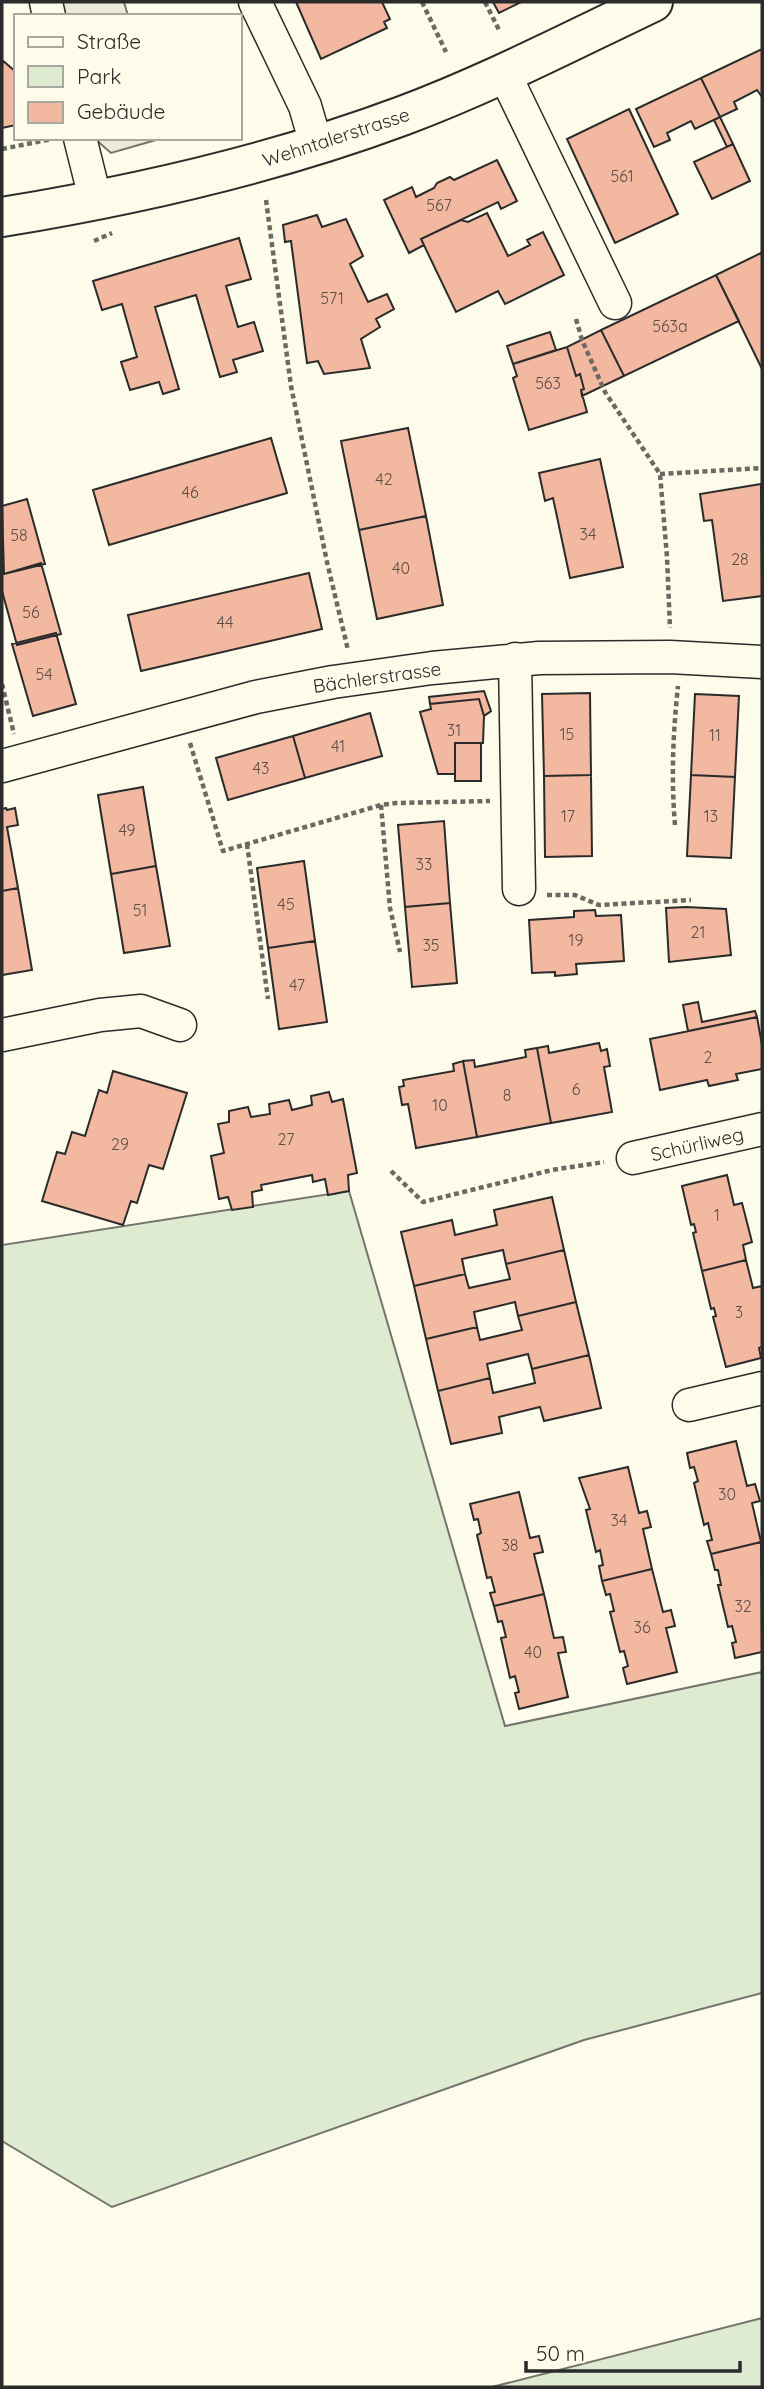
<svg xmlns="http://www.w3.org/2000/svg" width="764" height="2389" font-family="Quicksand,sans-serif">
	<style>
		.green { fill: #deebd1; stroke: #74746e; stroke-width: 2 }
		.parking { fill: #eceadb; stroke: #74746e; stroke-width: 2 }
		.building { fill: #f2b8a0; stroke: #2b2b2b; stroke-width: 2 }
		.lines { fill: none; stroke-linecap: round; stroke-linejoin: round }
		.minor-casing { stroke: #2b2b2b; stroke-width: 35 }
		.major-casing { stroke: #2b2b2b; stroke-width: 42 }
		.path { stroke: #6a6964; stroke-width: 4.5; stroke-dasharray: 5 3.5; stroke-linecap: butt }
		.minor { stroke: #fdfbea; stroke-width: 32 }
		.major { stroke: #fdfbea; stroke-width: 38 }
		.labels { text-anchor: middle; stroke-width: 5; stroke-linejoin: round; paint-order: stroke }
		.number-label { font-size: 16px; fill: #5d4e48 }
		.street-label { font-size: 19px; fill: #2b2b2b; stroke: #fdfbea }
	</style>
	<rect width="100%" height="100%" fill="#fdfbea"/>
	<path class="green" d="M349,1191L505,1726L762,1672V1993L584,2040L112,2207L2,2141V1245Z
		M762,2318V2387H492Z"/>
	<path class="parking" d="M57,2H124L128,16H61Z
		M94,138H163L111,153Z"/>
	<path class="building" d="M296,2H382L390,19L384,22L387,28L321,59Z
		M493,2H521L499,13Z
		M762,49V97L757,90L734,102L737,109L720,117L701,78Z
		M2,60L16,72V125L2,128Z
		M701,78L720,117L695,129L691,121L667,133L670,140L654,147L636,109Z
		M629,109L678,214L615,243L567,139Z
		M720,117L733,144L727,147L714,120Z
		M733,144L750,181L712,199L694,162Z
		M497,160L517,201L501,209L498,202L421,239L424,245L409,253L384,200L412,187L416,197L434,188L437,183L450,177L454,180Z
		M487,213L508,256L530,245L527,240L543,232L564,275L505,304L498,291L456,312L421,239L461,220L468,222Z
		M317,215L322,227L346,219L363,256L350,264L368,302L387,294L394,309L376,319L380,327L361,339L370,368L324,374L318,361L307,363L291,241L285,242L283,225Z
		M239,238L251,279L226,286L238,327L254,322L263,351L233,360L237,372L220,377L196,295L155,307L179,389L163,394L159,382L130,390L121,362L137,357L122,304L102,310L93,281Z
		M761,253L762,256V369L716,275Z
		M716,275L739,321L624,376L601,330Z
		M601,330L624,376L582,396L581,390L584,389L580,374L576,376L567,347Z
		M550,332L556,350L513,364L507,346Z
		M567,347L576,376L580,374L584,389L581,390L587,412L529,430L513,378L517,376L513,364Z
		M408,428L426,516L359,530L341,441Z
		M271,438L287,493L109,545L93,490Z
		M600,459L623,567L570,578L553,498L545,501L539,473Z
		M761,484L762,596L723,601L712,520L704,521L700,494Z
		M27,499L45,564L4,574L2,506Z
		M426,516L443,605L377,619L359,530Z
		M41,563L61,634L17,645L2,591V573L4,574Z
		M309,573L322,629L141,671L128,615Z
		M56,633L76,704L33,716L12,644Z
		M484,691L491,711L484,716L479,699L430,704L429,697Z
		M590,693L591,775L544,776L542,694Z
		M695,694L739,696L735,777L691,775Z
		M479,699L484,716L483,743H455V774H438L420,712L431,709L430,704Z
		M370,713L382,756L305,778L293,736Z
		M293,736L305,778L228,800L216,758Z
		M455,743H481V781H455Z
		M591,775L592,856L545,857L544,776Z
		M691,775L735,777L731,858L687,856Z
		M143,787L156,866L111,874L98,795Z
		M6,808L7,810L15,808L18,825L7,827L18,888L2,891V809Z
		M444,821L450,903L405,907L398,825Z
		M304,861L315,941L268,948L257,868Z
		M156,866L170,946L124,953L111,874Z
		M18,888L32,970L2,975V891Z
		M450,903L457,983L412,987L405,907Z
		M686,907L726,909L731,955L669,962L666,908Z
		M595,910L596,916L621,915L624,961L576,964L577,974L555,976V972L532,973L529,920L574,917V911Z
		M315,941L327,1022L279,1029L268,948Z
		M698,1002L702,1022L755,1011L757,1017L688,1031L683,1005Z
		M757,1017L762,1045V1069L736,1074L738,1080L709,1086L707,1080L660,1090L650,1039Z
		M599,1043L601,1051L607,1049L610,1066L604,1067L612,1112L551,1123L537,1048L548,1046L549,1053Z
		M537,1048L551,1123L477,1137L463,1061L474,1060L475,1067L526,1057L525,1050Z
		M463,1061L477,1137L416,1148L408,1104L402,1105L399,1087L404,1086L403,1080L454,1071L453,1064Z
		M113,1071L187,1093L163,1169L149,1165L137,1203L131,1201L123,1225L42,1201L57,1152L65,1154L72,1132L85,1136L99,1090L107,1093Z
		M329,1092L332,1102L343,1099L357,1173L348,1175L349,1191L328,1195L325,1179L313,1182L312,1175L261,1185L262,1190L252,1192L253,1207L232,1210L228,1197L219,1199L211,1156L224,1153L218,1124L229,1122V1111L248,1107L251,1117L270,1114L269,1104L289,1100L292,1110L312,1105L311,1096Z
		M727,1175L734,1205L742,1203L752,1242L743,1245L746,1260L702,1271L693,1233L696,1232L694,1224L691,1225L682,1186Z
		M552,1197L564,1250L506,1264L503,1250L462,1259L465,1274L414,1286L401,1232L452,1220L455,1235L497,1225L494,1210Z
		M564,1250L576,1302L518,1316L515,1302L474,1312L477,1327L426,1339L414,1286L465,1274L469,1288L510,1279L506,1264Z
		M746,1260L753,1288L762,1286V1347L759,1348L761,1358L726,1367L713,1317L716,1316L714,1308L711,1309L702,1271Z
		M576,1302L589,1355L532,1369L528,1354L487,1364L490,1378L438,1391L426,1339L477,1327L480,1340L522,1330L518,1316Z
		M589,1355L601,1408L544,1421L540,1407L499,1417L502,1433L451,1444L438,1391L490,1378L493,1393L535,1383L532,1369Z
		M736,1441L747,1486L755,1484L760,1501L752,1503L761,1542L711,1554L707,1541L712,1540L708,1523L704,1525L694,1483L698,1481L694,1467L690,1468L687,1453Z
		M628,1467L639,1513L647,1511L651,1527L643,1529L652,1569L602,1581L599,1566L603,1565L600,1550L596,1552L586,1510L590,1509L579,1478Z
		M519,1492L530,1538L539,1536L543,1552L534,1554L544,1594L494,1606L490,1593L495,1592L491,1577L487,1578L477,1535L481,1533L478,1519L474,1520L470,1504Z
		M761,1542L762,1652L735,1658L732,1643L736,1642L732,1626L728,1627L718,1585H721L718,1570H715L711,1554Z
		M652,1569L663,1612L671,1610L675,1626L666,1628L677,1672L627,1684L623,1668L628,1666L624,1651L620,1652L610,1612L614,1611L610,1594L606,1595L602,1581Z
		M544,1594L554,1638L563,1637L566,1652L558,1653L568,1697L519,1709L515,1693L519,1692L515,1676L510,1678L501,1638L506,1637L502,1621L498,1622L494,1606Z"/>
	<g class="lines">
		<defs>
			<path id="minor" d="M46,2L49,16
				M255,2L305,106L316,144
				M504,73L615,303
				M80,138L96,202
				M515,659L519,889
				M2,766L256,697L333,682L432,668L539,658L670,657L762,662
				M2,1035L100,1015L141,1011L180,1025
				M633,1158L762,1129
				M689,1405L762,1388"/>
			<path id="major" d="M2,217C137,195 273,164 402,116C488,84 571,41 653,2"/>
		</defs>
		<use href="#minor" class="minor-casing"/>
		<use href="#major" class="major-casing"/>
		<path class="path" d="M422,2L446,52
			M485,2L500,32
			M2,149L52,139
			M266,200L291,386L327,562L348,650
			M94,241L112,233
			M576,319L582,340L605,392L660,474L667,557L670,628
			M660,474L762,468
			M2,684L14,734
			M190,743L223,851L381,805L396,803L490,801
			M381,805L390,908L400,952
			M675,825C671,778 673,733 678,686
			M247,844L268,999
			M547,895H575L599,905L691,900
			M391,1171L423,1202L552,1170L604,1162"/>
		<use href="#minor" class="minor"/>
		<use href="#major" class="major"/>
	</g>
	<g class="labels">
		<g class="number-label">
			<text x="622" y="182">561</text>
			<text x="439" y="211">567</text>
			<text x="332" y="304">571</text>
			<text x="670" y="332">563a</text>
			<text x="548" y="389">563</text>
			<text x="384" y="485">42</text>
			<text x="190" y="498">46</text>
			<text x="588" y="540">34</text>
			<text x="19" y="541">58</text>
			<text x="740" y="565">28</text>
			<text x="401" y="574">40</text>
			<text x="31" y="618">56</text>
			<text x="225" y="628">44</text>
			<text x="44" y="680">54</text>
			<text x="454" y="736">31</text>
			<text x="567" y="740">15</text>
			<text x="715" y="741">11</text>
			<text x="338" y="752">41</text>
			<text x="261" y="774">43</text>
			<text x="568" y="822">17</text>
			<text x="711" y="822">13</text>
			<text x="127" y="836">49</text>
			<text x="424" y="870">33</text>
			<text x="286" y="910">45</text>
			<text x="140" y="916">51</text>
			<text x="698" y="938">21</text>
			<text x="576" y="946">19</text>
			<text x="431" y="951">35</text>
			<text x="297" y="991">47</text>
			<text x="708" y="1063">2</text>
			<text x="576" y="1095">6</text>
			<text x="507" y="1101">8</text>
			<text x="440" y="1111">10</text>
			<text x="286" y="1145">27</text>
			<text x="120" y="1150">29</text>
			<text x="717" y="1221">1</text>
			<text x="739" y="1318">3</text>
			<text x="727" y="1500">30</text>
			<text x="619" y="1526">34</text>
			<text x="510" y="1551">38</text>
			<text x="743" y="1612">32</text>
			<text x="642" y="1633">36</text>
			<text x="533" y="1658">40</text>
		</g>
		<g class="street-label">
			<text transform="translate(336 137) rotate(-18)" y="7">Wehntalerstrasse</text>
			<text transform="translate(377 677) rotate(-8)" y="7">Bächlerstrasse</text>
			<text transform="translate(697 1144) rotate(-13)" y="7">Schürliweg</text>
		</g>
	</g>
	<rect width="764" height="2389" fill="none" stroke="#2b2b2b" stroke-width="7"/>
	<rect x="14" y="14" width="228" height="126" fill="#fdfbea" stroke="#a9a89e" stroke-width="2"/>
	<rect x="28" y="37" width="35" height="10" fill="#fdfbea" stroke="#a9a89e" stroke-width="2"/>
	<text x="77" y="49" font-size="21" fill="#2b2b2b">Straße</text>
	<rect x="28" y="66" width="35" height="21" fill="#deebd1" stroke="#a9a89e" stroke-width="2"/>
	<text x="77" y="84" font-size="21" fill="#2b2b2b">Park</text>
	<rect x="28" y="102" width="35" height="21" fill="#f2b8a0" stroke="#a9a89e" stroke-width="2"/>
	<text x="77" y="119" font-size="21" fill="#2b2b2b">Gebäude</text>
	<path d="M526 2361v10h214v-10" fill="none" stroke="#2b2b2b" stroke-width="3.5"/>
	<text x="536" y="2361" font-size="21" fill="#2b2b2b" stroke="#fdfbea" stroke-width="5" paint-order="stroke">50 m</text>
</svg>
